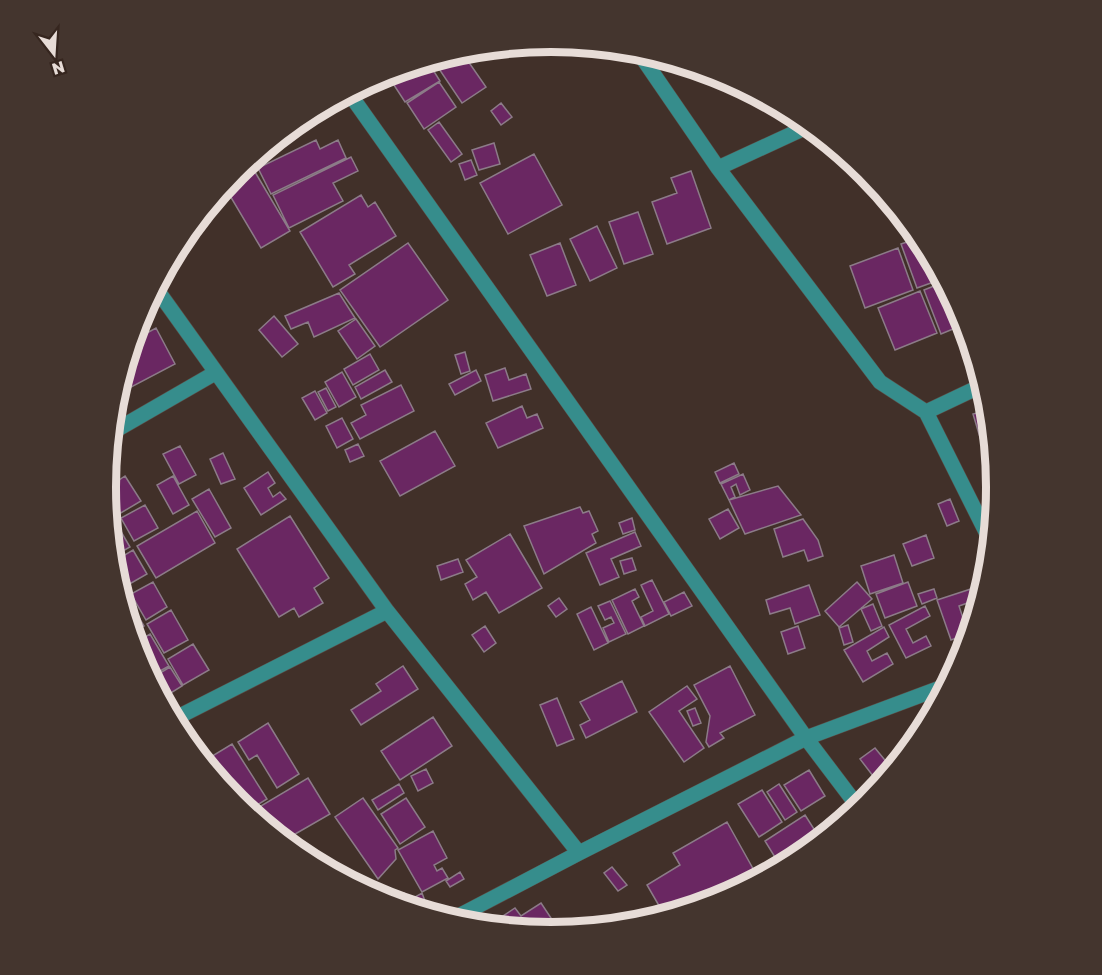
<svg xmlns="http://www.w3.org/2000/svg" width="1102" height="975" font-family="'Golos Text',sans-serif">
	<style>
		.building { fill: #6a2762; stroke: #8c7b88; stroke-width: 1.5 }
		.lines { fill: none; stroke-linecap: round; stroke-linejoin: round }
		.minor-casing { stroke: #5c4c45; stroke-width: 16 }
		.minor { stroke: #368d8c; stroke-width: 15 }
		.rim { fill: none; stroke: #e7dcd7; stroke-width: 8 }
	</style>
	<rect width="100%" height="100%" fill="#413029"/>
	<path class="building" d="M461,51L486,87L462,103L433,60Z
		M428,62L440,81L405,102L392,82Z
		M407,68L392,77L389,73Z
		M439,82L456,107L424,129L407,103Z
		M501,103L512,117L501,125L491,111Z
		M439,122L462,154L451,162L428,130Z
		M316,140L320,149L338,140L346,158L271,194L258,168Z
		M494,143L500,164L479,170L472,150Z
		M534,154L562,205L508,234L480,183Z
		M351,157L358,171L333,183L343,201L289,228L273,195Z
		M471,160L477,175L465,180L459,164Z
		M691,171L711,228L667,244L652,202L677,193L671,178Z
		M255,172L290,231L261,248L226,189Z
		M361,195L368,207L375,202L396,236L349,265L355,274L333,287L300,232Z
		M638,212L653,254L624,264L609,222Z
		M597,226L617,268L590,281L570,239Z
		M919,238L942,279L917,288L901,244Z
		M408,243L448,300L380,347L340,290Z
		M560,243L576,285L547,296L530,255Z
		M898,248L913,290L865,308L850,266Z
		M944,282L965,324L941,334L924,290Z
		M920,291L937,333L895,350L878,308Z
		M339,293L355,318L314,337L308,322L291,329L285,316Z
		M274,316L298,344L282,357L259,330Z
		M356,319L375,346L357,359L338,331Z
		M156,328L175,364L118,394L117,391L132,341Z
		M465,352L470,371L461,374L455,355Z
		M370,354L379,370L353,385L344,369Z
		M505,368L509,380L526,374L531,389L493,401L485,375Z
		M385,370L392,382L361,399L355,387Z
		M476,370L481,381L455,395L449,384Z
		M342,372L356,397L339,407L325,382Z
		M401,385L414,411L360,439L351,423L366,415L361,405Z
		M326,388L336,407L328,411L318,392Z
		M315,391L327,413L315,420L302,398Z
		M522,406L527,418L537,414L543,428L498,448L486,423Z
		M989,410L993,452L985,454L973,414Z
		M342,418L353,439L337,448L326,426Z
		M435,431L455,466L400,496L380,461Z
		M358,444L364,456L350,462L345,450Z
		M180,446L196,475L179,484L163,454Z
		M223,453L235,479L221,484L210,459Z
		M734,463L739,474L720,483L715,472Z
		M268,472L275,483L268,488L273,497L280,492L286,499L261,515L244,488Z
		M743,474L750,490L740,495L736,484L731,487L735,497L729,500L721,484Z
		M125,476L141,501L119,514L106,494V489Z
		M173,476L189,505L173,514L157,485Z
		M778,486L801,515L745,534L729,500Z
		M209,489L231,528L215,537L192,499Z
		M950,499L959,521L947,526L938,504Z
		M145,505L158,528L134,541L121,518Z
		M580,507L583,513L589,511L598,531L592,534L596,543L544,574L524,526Z
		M728,509L739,528L720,539L709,519Z
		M197,511L215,543L156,578L137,546Z
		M290,516L329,578L314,588L323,603L299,617L294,608L279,617L237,549Z
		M632,518L635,530L623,534L619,523Z
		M803,519L818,540L823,556L808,561L804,550L783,557L774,529Z
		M116,523L130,547L112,557L109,527Z
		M635,532L641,546L611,559L619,577L600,585L586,553Z
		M510,534L542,588L499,613L486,592L473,600L465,584L477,577L466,560Z
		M926,535L934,558L912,566L903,544Z
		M133,550L147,574L119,590L113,562Z
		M894,555L903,583L870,594L861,566Z
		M632,558L636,570L624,574L620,561Z
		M458,559L463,572L441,580L437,566Z
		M652,580L669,614L645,626L641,617L653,611L641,585Z
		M153,582L167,607L146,620L131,594Z
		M857,582L872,599L839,627L825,611Z
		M908,582L917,606L885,618L876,594Z
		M809,585L820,615L795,624L790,608L770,614L766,600Z
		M980,586L983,592L977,610L973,601L959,606L965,624L974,621L970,633L951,640L937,600Z
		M635,589L639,597L632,601L644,626L628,634L612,600Z
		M934,589L937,598L922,604L918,594Z
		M684,592L692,606L671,616L664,602Z
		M559,598L567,609L556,617L548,606Z
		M610,601L626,634L609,642L603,628L614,623L611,617L605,620L598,606Z
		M873,604L882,626L871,631L861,609Z
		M925,606L930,616L906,629L913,643L926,636L931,646L906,658L889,625Z
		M591,607L608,643L594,650L577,614Z
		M171,610L188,640L164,653L147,624Z
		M138,616L144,626L132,632L129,622Z
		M848,625L853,642L844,645L839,628Z
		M485,626L496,643L484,652L472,635Z
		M798,626L805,648L788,654L781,632Z
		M884,627L889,637L867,651L872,661L887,653L893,664L863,682L844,650Z
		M150,634L169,666L151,676L139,656L135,643Z
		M193,644L209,670L183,685L168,659Z
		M403,666L418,689L361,725L351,710L381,691L376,684Z
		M730,666L755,715L720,733L724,738L709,747L706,742L710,716L694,685Z
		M170,667L182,686L166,696L155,676Z
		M622,681L637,712L586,738L580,725L590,720L580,702Z
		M687,686L697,699L679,711L704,748L684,762L649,712Z
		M557,698L574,739L557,746L540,705Z
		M695,708L701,723L693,726L687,711Z
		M433,717L452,746L400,780L381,751Z
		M268,723L299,774L277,788L257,755L249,760L238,742Z
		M917,740L908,751L906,746Z
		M232,744L267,799L247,811L236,803L209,758Z
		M875,748L893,770L880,785L860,759Z
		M426,769L433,783L418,791L411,776Z
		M809,770L825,796L801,811L784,785Z
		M308,778L330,814L283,841L249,813Z
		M399,784L404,793L378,810L372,800Z
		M779,784L797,812L785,820L767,792Z
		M762,790L782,822L759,837L738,804Z
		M363,798L398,848L395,850L396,859L378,879L335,817Z
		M406,798L425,827L400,844L381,814Z
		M805,815L821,840L798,858L781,867L765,841Z
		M727,822L756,874L702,905L665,916L647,885L680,865L673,853Z
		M433,831L447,858L434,865L437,871L442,868L448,878L422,892L398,850Z
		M612,867L627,885L618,891L604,873Z
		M460,872L464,879L450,887L446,881Z
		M404,893L409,904L404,906L395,903L393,897Z
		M422,893L425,901L412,908L408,901Z
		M541,903L557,927L549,933L512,929L503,916L515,908L521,916Z"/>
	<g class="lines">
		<defs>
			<path id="minor" d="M637,50L718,168L880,382L926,412L991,542
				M349,93L806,738L859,808
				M718,168L809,126
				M155,287L387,611
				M926,412L983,385
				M111,433L215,373
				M172,720L387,611L579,853
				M451,920L579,853L806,738L948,685"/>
		</defs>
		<use href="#minor" class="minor-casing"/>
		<use href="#minor" class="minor"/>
	</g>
	<path d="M0 0H1102V975H0ZM116 487a435 435 0 1 1 870 0a435 435 0 1 1-870 0Z" fill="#44352e" fill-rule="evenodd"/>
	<path class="rim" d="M116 487a435 435 0 1 1 870 0a435 435 0 1 1-870 0Z"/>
	<g transform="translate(54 54) rotate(163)" stroke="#36261f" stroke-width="4.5" paint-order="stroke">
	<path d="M0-4.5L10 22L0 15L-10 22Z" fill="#e7dcd7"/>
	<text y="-9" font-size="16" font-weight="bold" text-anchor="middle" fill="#e7dcd7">N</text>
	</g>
</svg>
